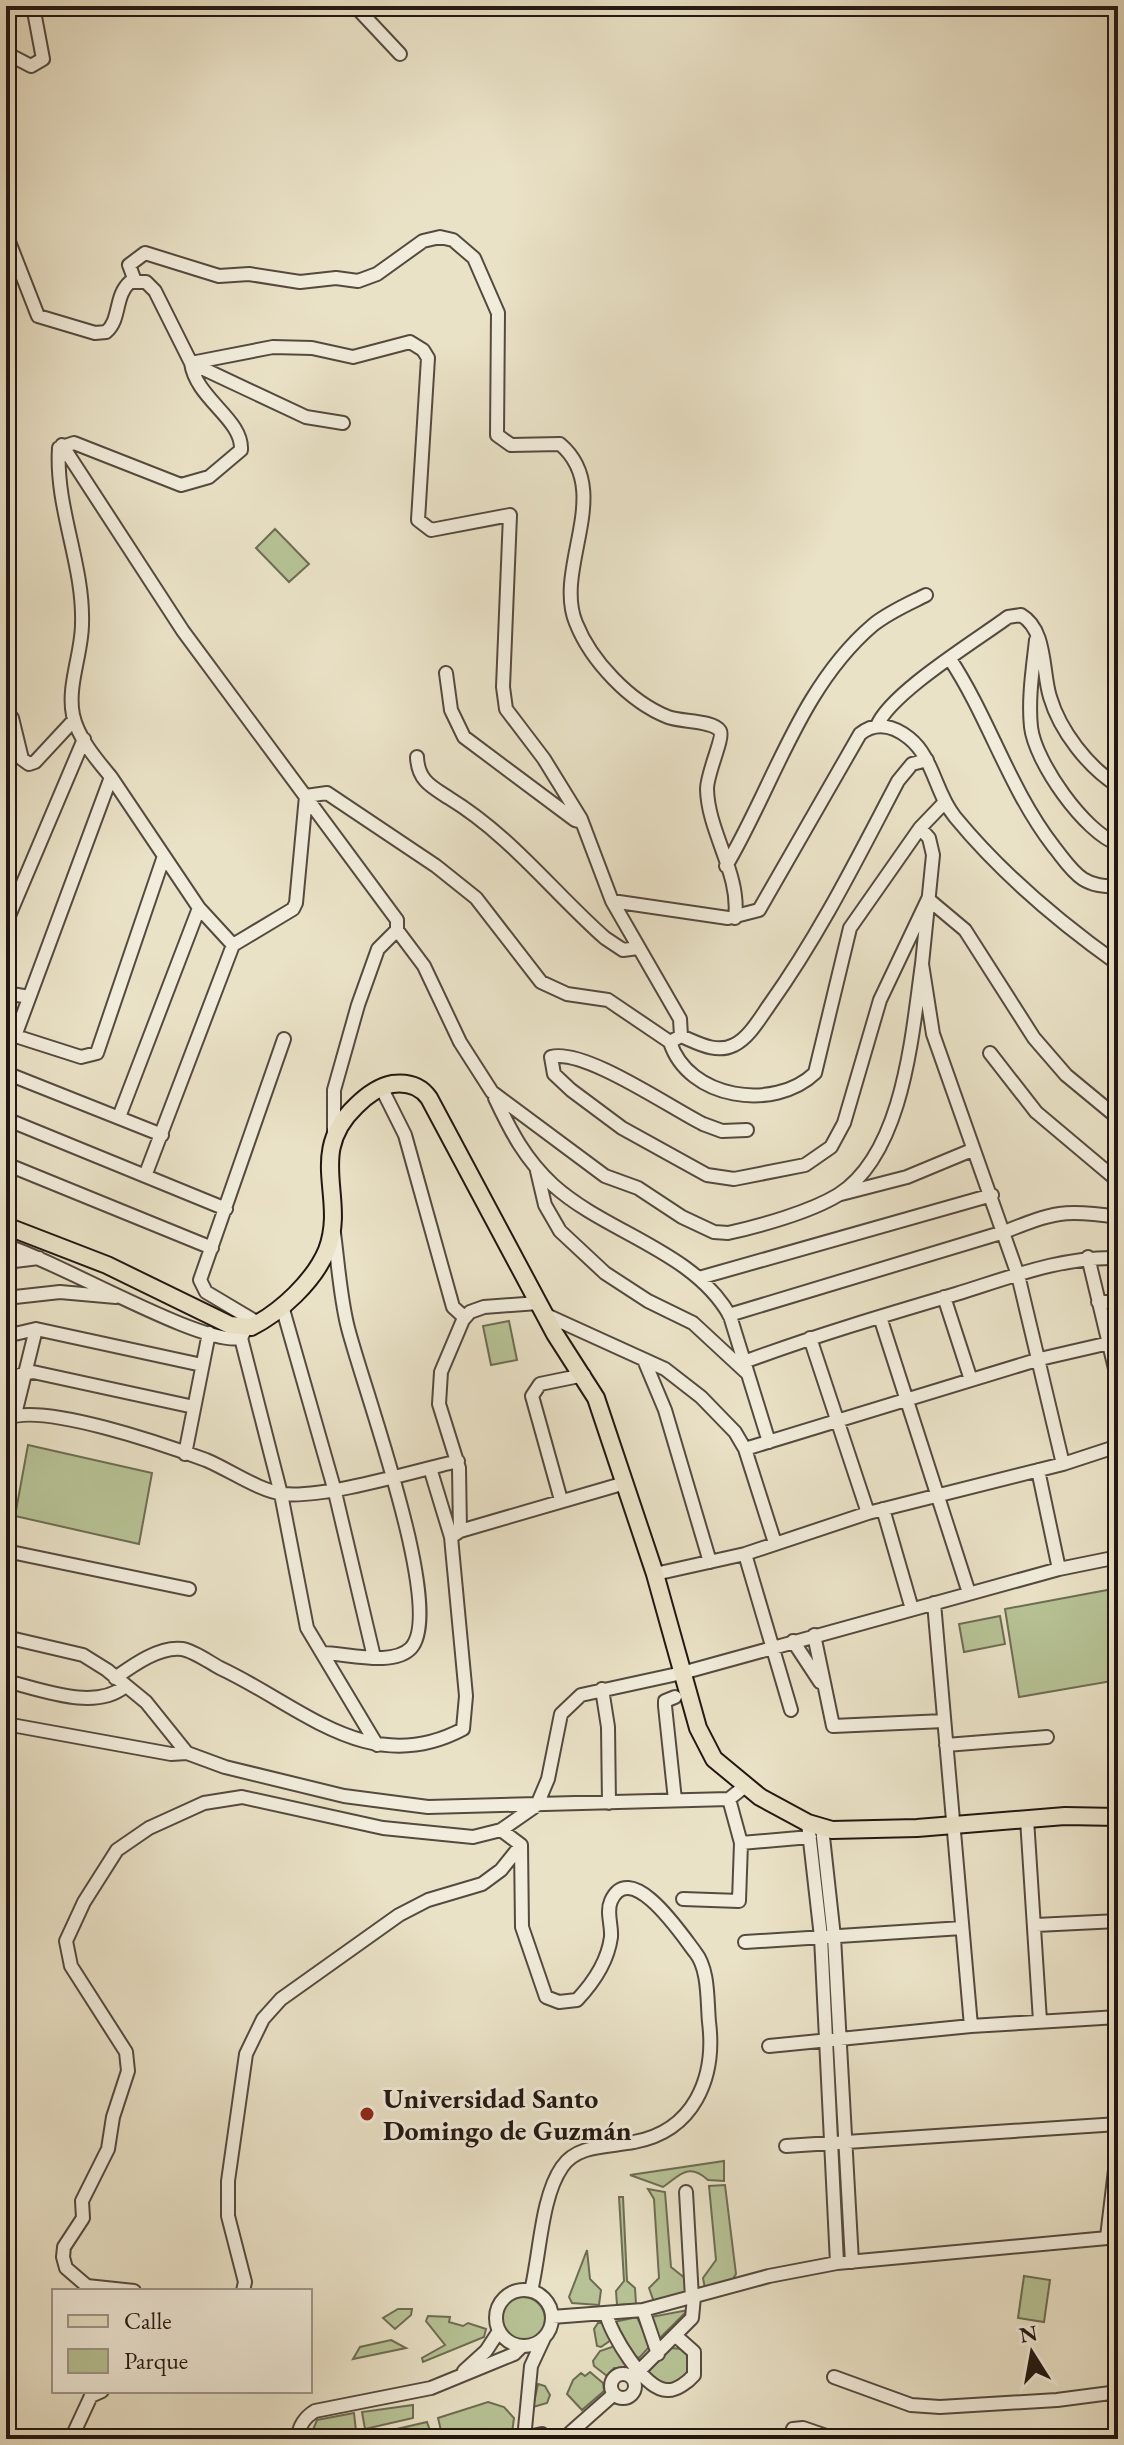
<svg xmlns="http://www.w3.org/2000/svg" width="1124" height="2445" font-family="'EB Garamond',serif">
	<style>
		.green { fill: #b7c396; stroke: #6d6d54; stroke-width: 2 }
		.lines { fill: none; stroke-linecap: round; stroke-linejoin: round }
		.minor-casing { stroke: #554a3f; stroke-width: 16 }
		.major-casing { stroke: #231712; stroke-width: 20 }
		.minor { stroke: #f1ecdb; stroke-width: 12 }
		.major { stroke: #eae2c7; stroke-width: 16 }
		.poi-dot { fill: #8f2418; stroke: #f1ecdb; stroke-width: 3 }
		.labels { text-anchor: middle; stroke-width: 6; stroke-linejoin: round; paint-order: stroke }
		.poi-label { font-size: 28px; font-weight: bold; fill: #231712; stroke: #f1ecdb; text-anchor: start }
	</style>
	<rect width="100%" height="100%" fill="#eae2c7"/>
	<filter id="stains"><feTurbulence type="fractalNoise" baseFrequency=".0025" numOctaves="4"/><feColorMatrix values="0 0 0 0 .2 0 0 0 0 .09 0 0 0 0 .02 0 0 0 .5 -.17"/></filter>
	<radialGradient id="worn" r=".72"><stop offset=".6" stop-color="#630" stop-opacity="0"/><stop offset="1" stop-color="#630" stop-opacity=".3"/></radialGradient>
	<path class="green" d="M275,529L309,564L289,582L256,548Z
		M509,1321L517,1360L491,1365L483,1326Z
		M28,1445L152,1473L139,1544L15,1516Z
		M1118,1588V1680L1019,1697L1005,1609Z
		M1000,1616L1005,1644L964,1652L959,1624Z
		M724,2161V2181L708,2180C688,2161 678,2177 663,2187L630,2175Z
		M725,2185L736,2274L732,2280L705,2289L703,2278L716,2260L709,2186Z
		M648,2189L665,2192L671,2267L686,2279V2295L654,2302L649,2288L659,2278L654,2199Z
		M619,2197H623L627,2281L635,2288L636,2304L617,2305L616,2291L624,2281Z
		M587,2250L590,2279L601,2290L599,2305L572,2303L569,2297Z
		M1024,2276L1050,2280L1044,2322L1018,2318Z
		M501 2319a22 22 0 1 1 44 0a22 22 0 1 1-44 0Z
		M398,2309H412L411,2315L395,2329L383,2318Z
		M688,2310L658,2340L651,2317Z
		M428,2316L450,2317L449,2322L463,2326L468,2323L486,2329L484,2337L423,2362L422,2358L445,2345L426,2321Z
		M637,2317L650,2346L639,2358L632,2355L614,2322Z
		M598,2323H605L611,2340L601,2347L597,2346L594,2329Z
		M391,2340L406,2348L353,2359L360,2347Z
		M615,2346L631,2365L628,2369L614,2368L607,2376L594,2366L593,2361L600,2351Z
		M670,2348L683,2349L691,2357L692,2373L666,2388L648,2372Z
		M590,2372L603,2383L604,2391L582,2410L567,2394L573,2380L581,2373L585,2376Z
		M538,2384L545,2386L550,2395L547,2403L533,2407Z
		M488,2402L504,2407L514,2418L512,2433L443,2439L438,2418Z
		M413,2405V2418L365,2429L362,2412Z
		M354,2413L356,2431L322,2439L310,2437L317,2420Z
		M427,2422L433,2439H367L371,2435Z"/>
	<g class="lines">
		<defs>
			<path id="minor" d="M355,6L400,54
				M6,53L31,66L43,59L33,6
				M6,234L38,316L95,333L106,332C121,320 114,296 130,282H146L155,291L191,363L306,417L343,423
				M135,281L129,265L145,253L219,276L249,274L300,282L336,278L358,281L377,274L423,241L440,237L453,240L474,258L498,313L497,435L511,445L560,444C615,491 553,568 576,623C591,661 630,702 668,717C680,722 713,720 720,731C724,738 707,773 707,789C708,833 741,874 735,918
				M62,445L183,631L397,920V930L378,949L358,1005L334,1090V1136
				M1036,640C1033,668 1028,698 1031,727C1035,762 1085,833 1118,844
				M950,659C990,720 1009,789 1054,847C1063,858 1071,871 1083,879C1094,886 1105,886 1118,887
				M446,673L451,710L464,737L575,820L582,822
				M6,712L12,718L22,759L29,764L35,762L74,720
				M877,726C890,693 977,640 1008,617L1021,615C1047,630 1042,672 1050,697C1060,731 1088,767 1118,786
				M417,757C418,781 432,787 449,798C511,836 552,891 605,938L623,950L638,948
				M111,777L199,908L233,945
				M920,828L929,838L933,855L922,964L933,1034L1018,1275L1063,1464
				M726,866C773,787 800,687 873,625C889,612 908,604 926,595
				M612,901L728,918L759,910L860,734C876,721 894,726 909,738C934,758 935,793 955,817C1001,873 1059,922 1118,964
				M6,923L84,739
				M397,930L424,966L460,1042L492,1092L605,1176L638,1188L682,1217L714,1232L728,1233C760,1226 810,1212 838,1195C904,1153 912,1034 922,964
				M6,993L29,997
				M6,1033L81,1057L97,1053L164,856
				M15,1036L111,777C96,759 78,738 73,715C67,686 82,653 82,624C84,564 55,508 59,448L74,443L181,485L209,477L241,450C243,419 196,399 191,363L273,347L312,348L353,357L410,342L423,350L428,358L418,520L431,530L510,515L503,687L506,709L544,759L581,819L612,901L680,1019L681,1036C698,1043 716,1054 734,1045C749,1038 760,1018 770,1004C820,934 858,857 898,781L912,764L927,760
				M670,1042C688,1099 774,1112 815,1073L850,928L920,828L944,803
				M990,1053L1036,1112L1118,1181
				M6,1073L162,1135
				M381,1087L405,1135L453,1307L464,1317
				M495,1098C511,1132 525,1159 553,1185C606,1233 694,1251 730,1316L769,1442
				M119,1117L199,908
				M6,1119L226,1209
				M747,1130L722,1131L703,1124C669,1107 584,1048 551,1057L554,1074L571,1090L622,1128L707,1175L734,1179L805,1165L831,1147L844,1123L880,1000L928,899L965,930L1034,1038L1066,1075L1118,1118
				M6,1164L212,1248
				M537,1171L545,1205L560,1231L605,1273L648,1301L693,1323L747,1373
				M145,1176L233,945L293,909L296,903L306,796L327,793L436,866L476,898L541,982L567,994L608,1000L670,1042L681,1036
				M841,1194L907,1177L972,1150
				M6,1246C56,1260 203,1347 241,1338
				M1088,1257L1118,1381
				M6,1262L39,1258
				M699,1278L992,1195
				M944,1297L971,1380
				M6,1298L60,1292L116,1297
				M1098,1302H1118
				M282,1306L334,1488L374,1657
				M544,1314L665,1369L701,1397L735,1432L745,1449L775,1543
				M729,1315L1004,1232C1054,1212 1064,1209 1118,1217
				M880,1317L969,1593
				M258,1323L206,1292L200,1280L284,1039
				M246,1328L241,1338L281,1494L307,1628L377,1745
				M6,1336L36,1329L202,1365
				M810,1338L868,1513
				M644,1360L665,1410L710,1562
				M744,1362C814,1336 885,1315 956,1294C1008,1278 1063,1256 1118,1258
				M6,1378L33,1372L194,1407
				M15,1414L36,1329
				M6,1419C40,1401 168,1446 206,1460C230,1470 259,1491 284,1494C326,1498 415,1471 458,1461
				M745,1449L1040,1359L1118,1341
				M185,1454L209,1333
				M1038,1470L1059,1569
				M561,1500L532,1396L540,1384L584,1375
				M883,1509L912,1609
				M460,1531L625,1483
				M451,1537L460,1531L459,1468L439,1404L441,1372L463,1320L470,1312L484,1307L538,1303
				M6,1551L189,1589
				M745,1554L791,1710
				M655,1574L745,1554L868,1513L1063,1464L1118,1446
				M934,1603L971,2026
				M814,1635L833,1726L944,1721
				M6,1637L83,1655L107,1670L146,1702L187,1753L225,1767L344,1796L428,1807L729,1799L744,1787
				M793,1641L820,1682
				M322,1653C346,1653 393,1667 411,1648C447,1609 359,1377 347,1324C340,1294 338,1263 334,1233
				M115,1678C132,1666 159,1646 182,1649C194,1651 209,1662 220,1668C300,1705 369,1779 463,1729L466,1696L451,1537L430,1468
				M6,1681C40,1689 94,1711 124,1687
				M602,1689L608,1727L609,1803
				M675,1697L665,1701V1706L675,1800
				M6,1724L171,1754L187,1753
				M946,1745L1047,1737
				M1027,1819L1040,2021
				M808,1823L821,1937L837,2263
				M822,1828L834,1937L852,2262
				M741,1843L810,1837
				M521,1845L522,1927L546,1997L559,2002L577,2000C593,1983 608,1960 611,1937C612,1925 606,1912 611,1901C631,1857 684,1938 695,1952C709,1969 707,2000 709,2022C716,2078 694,2131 634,2142C610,2147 577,2144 562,2167C541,2197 540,2255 531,2291
				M683,1899L739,1901L741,1843L729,1799
				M1036,1925L1118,1921
				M745,1942L962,1928
				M769,2046L971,2026L1118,2017
				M786,2146L1118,2124
				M686,2192L692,2298
				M1107,2237L1118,2145
				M496 2318a28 28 0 1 1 56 0a28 28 0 1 1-56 0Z
				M134,2291L87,2286L66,2268L63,2257L64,2247L83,2218L82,2201L108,2149L113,2117L128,2071L126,2052L71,1966L66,1941L84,1902L117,1850L149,1828L204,1803L242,1797L383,1828L473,1837L501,1830L537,1805L548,1779L561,1714L581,1695L682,1673L1059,1569L1118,1557
				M243,2291L245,2282L228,2216V2181L246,2054L263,2019L281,1999L399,1915L428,1900L482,1884L501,1870L521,1845L501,1830
				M643,2310L658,2354
				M606,2313C610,2333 644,2390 667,2390C676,2391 688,2382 694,2375V2352L676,2336
				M552,2317L643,2310L769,2276L837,2263L1118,2237
				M464,2371L486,2351L499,2331
				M611 2386a12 12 0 1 1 24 0a12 12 0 1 1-24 0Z
				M834,2377L911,2405L940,2407L1057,2400L1118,2392
				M632,2378L692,2318L694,2297
				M1118,2389V2418
				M570,2433L614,2394
				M71,2439L91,2396L102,2391
				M298,2439C298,2427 305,2417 315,2411L431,2388L514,2354L522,2346
				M520,2439L542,2434
				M524,2439L531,2366L544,2338
				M789,2439L793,2429L803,2428L835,2439"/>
			<path id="major" d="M6,1226L107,1265L230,1325L251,1327C281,1312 314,1281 327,1250C347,1197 306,1154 356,1106C366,1096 377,1087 392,1084C407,1082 420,1085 429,1098L555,1334L596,1398L655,1574L698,1728L714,1759L760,1797L808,1823L832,1830L917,1828L1065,1816L1118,1817"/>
		</defs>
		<use href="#minor" class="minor-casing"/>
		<use href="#major" class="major-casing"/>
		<use href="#minor" class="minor"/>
		<use href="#major" class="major"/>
	</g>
	<circle class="poi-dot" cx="367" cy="2114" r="8"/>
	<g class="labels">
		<g class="poi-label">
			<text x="383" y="2108">Universidad Santo<tspan x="383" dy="32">Domingo de Guzmán</tspan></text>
		</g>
	</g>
	<rect width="1124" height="2445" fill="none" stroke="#eae2c7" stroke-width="32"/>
	<rect x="8" y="8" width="1108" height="2429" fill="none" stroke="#231712" stroke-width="4"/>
	<rect x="16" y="16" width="1092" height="2413" fill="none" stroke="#231712" stroke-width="2"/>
	<rect x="52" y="2289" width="260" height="104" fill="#f1ecdb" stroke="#9f978b" stroke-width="2"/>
	<rect x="68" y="2315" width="40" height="12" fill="#eae2c7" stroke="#9f978b" stroke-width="2"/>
	<text x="124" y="2329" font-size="24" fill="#231712">Calle</text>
	<rect x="68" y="2349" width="40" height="24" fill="#b7c396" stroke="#9f978b" stroke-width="2"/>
	<text x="124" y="2369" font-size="24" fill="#231712">Parque</text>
	<g transform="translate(1032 2353) rotate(349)" stroke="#f1ecdb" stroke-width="6" paint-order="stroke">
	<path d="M0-6L14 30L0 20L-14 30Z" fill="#231712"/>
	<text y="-12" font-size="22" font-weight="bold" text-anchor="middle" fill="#231712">N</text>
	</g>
	<rect width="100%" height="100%" filter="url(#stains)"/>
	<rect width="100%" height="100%" fill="url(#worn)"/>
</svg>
